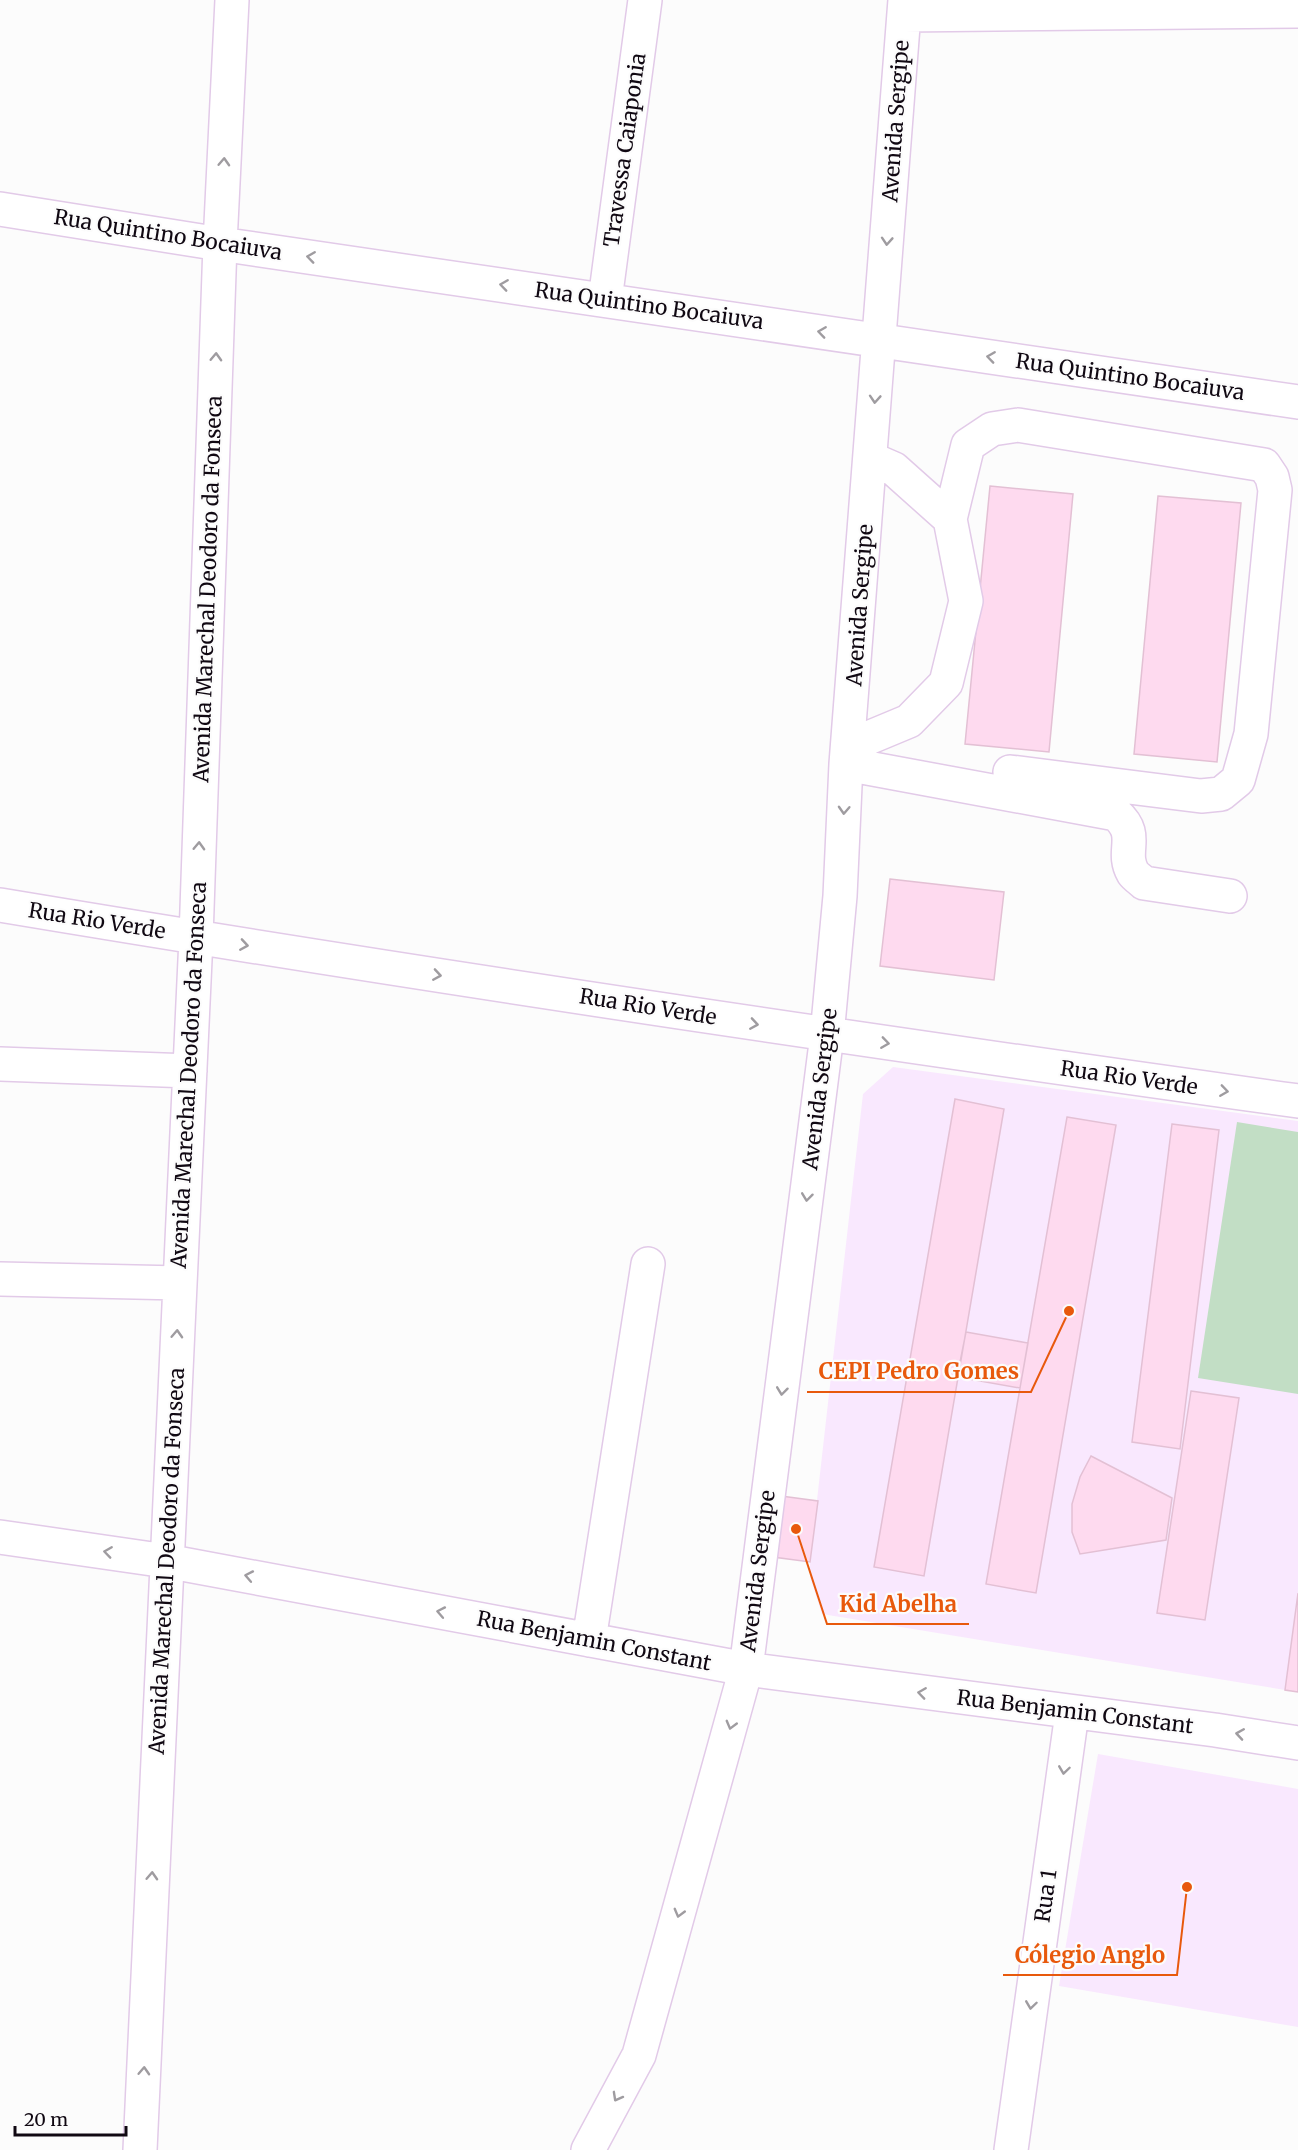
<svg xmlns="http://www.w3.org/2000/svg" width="1298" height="2150" font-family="Merriweather,serif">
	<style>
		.built { fill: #f9e8fe }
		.green { fill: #c2dec5 }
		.building { fill: #fedaef; stroke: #e3c0d4; stroke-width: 1.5 }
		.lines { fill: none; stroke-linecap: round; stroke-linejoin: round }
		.minor-casing { stroke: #e2cae8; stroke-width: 36 }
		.minor { stroke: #fff; stroke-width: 33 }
		.oneway { stroke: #9f9ca0 }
		.labels { text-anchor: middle; stroke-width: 4.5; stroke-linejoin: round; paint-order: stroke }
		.street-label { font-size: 21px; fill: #100812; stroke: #fcfcfc }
		.leader { fill: none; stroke: #e8590c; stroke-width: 2 }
		.callout-dot { fill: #e8590c; stroke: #fcfcfc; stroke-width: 2 }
		.callout-label { font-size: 22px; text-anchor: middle; font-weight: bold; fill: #e8590c; stroke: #fcfcfc; stroke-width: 4.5; stroke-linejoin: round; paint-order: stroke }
	</style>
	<rect width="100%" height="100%" fill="#fcfcfc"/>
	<path class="built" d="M893,1067L1298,1121V1593L1285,1690L822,1614L810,1577V1562L863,1094Z
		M1098,1754L1298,1789V2027L1059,1986Z"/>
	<path class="green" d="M1237,1122L1298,1132V1394L1198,1378Z"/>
	<path class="building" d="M990,486L1073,494L1049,752L965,744Z
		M1158,496L1241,503L1217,762L1134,754Z
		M890,879L1004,892L994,980L880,966Z
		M955,1099L1004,1109L924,1576L874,1567Z
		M1067,1117L1116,1125L1036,1593L986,1584Z
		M1172,1124L1219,1130L1180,1449L1132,1442Z
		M966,1332L1028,1343L1020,1388L957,1377Z
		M1191,1391L1239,1398L1205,1620L1157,1613Z
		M1091,1456L1172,1498L1166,1540L1080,1554L1072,1532V1504L1080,1477Z
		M781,1496L818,1501L810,1562L773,1557Z
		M1298,1593V1692L1285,1690Z"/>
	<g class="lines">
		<defs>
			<path id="minor" d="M904,15L1298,11
				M0,209L220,244L1298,402
				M605,300L645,0
				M950,519L968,445L992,429L1018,425L1264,465L1272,477L1275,490L1251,734L1238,780L1221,794L1201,796L1010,772
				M849,746L909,721L946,683L966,601L950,519L894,469L871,459
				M846,764L1116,814C1141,836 1120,850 1133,873C1136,877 1141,880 1144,883L1230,896
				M0,905C432,977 865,1041 1298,1101
				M0,1064L190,1071
				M0,1279L180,1283
				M0,1537L166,1561L746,1669L1215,1730L1298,1743
				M589,1640L648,1264
				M140,2150L196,938L220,244L232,0
				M588,2150L639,2055L746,1669L827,1035L840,896L846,764L905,0
				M1011,2150L1072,1713"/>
		</defs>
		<use href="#minor" class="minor-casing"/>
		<use href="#minor" class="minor"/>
	</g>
	<defs><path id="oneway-chevron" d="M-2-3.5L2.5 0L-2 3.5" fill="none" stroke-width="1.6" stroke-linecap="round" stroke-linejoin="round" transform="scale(1.5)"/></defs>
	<g class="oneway">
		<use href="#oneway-chevron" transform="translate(224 162) rotate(-87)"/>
		<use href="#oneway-chevron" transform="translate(887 241) rotate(94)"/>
		<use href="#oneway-chevron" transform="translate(311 257) rotate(-172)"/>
		<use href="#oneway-chevron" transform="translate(504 285) rotate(-172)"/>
		<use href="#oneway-chevron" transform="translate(822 332) rotate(-172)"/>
		<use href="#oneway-chevron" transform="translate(216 357) rotate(-88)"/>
		<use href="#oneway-chevron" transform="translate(991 357) rotate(-172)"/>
		<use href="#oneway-chevron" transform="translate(875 399) rotate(94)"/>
		<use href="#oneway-chevron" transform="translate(844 810) rotate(93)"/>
		<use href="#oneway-chevron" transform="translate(199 846) rotate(-88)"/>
		<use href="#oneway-chevron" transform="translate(244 945) rotate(9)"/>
		<use href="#oneway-chevron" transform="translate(437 975) rotate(9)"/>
		<use href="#oneway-chevron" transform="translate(754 1024) rotate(9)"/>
		<use href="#oneway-chevron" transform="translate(885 1043) rotate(8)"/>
		<use href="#oneway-chevron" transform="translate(1224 1091) rotate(8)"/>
		<use href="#oneway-chevron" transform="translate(807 1197) rotate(97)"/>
		<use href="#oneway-chevron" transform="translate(177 1334) rotate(-87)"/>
		<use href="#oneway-chevron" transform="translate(782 1391) rotate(97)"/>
		<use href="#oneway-chevron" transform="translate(108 1552) rotate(-172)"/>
		<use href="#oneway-chevron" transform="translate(249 1576) rotate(-169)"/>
		<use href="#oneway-chevron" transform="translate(441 1612) rotate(-169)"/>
		<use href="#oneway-chevron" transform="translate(922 1693) rotate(-172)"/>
		<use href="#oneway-chevron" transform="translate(731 1725) rotate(105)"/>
		<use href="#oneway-chevron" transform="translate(1240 1734) rotate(-171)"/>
		<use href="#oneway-chevron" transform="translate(1064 1770) rotate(98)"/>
		<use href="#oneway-chevron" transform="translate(152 1876) rotate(-87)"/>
		<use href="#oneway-chevron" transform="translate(679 1913) rotate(105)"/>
		<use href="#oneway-chevron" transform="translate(1031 2005) rotate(98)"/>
		<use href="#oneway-chevron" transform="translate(144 2071) rotate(-87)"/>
		<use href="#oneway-chevron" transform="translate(617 2097) rotate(119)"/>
	</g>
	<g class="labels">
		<g class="street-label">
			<text transform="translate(896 121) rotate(-86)" y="7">Avenida Sergipe</text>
			<text transform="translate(625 150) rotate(-82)" y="7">Travessa Caiaponia</text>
			<text transform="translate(168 235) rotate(9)" y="7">Rua Quintino Bocaiuva</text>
			<text transform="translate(649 306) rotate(8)" y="7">Rua Quintino Bocaiuva</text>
			<text transform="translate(1130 377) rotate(8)" y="7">Rua Quintino Bocaiuva</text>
			<text transform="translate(208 589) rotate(-88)" y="7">Avenida Marechal Deodoro da Fonseca</text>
			<text transform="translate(860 605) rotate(-86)" y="7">Avenida Sergipe</text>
			<text transform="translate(97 921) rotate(9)" y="7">Rua Rio Verde</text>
			<text transform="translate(648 1007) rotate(9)" y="7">Rua Rio Verde</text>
			<text transform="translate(189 1075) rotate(-87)" y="7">Avenida Marechal Deodoro da Fonseca</text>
			<text transform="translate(1129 1078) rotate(8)" y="7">Rua Rio Verde</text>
			<text transform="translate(820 1089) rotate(-83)" y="7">Avenida Sergipe</text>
			<text transform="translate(167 1561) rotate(-87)" y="7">Avenida Marechal Deodoro da Fonseca</text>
			<text transform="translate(758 1571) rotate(-83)" y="7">Avenida Sergipe</text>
			<text transform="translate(594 1641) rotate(11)" y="7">Rua Benjamin Constant</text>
			<text transform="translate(1075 1712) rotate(7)" y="7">Rua Benjamin Constant</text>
			<text transform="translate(1046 1896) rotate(-82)" y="7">Rua 1</text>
		</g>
	</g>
	<path class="leader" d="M1069 1311L1031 1392H807M796 1529L827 1624H969M1187 1887L1177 1975H1003"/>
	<g class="callout-dot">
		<circle cx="1069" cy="1311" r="6"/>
		<circle cx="796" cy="1529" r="6"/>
		<circle cx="1187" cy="1887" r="6"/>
	</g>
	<g class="callout-label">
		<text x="919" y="1379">CEPI Pedro Gomes</text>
		<text x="898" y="1612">Kid Abelha</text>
		<text x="1090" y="1963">Cólegio Anglo</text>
	</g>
	<path d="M15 2126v9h111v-9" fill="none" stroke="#100812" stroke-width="3"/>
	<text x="24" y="2126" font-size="18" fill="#100812" stroke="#fcfcfc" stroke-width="4.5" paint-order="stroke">20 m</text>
</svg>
